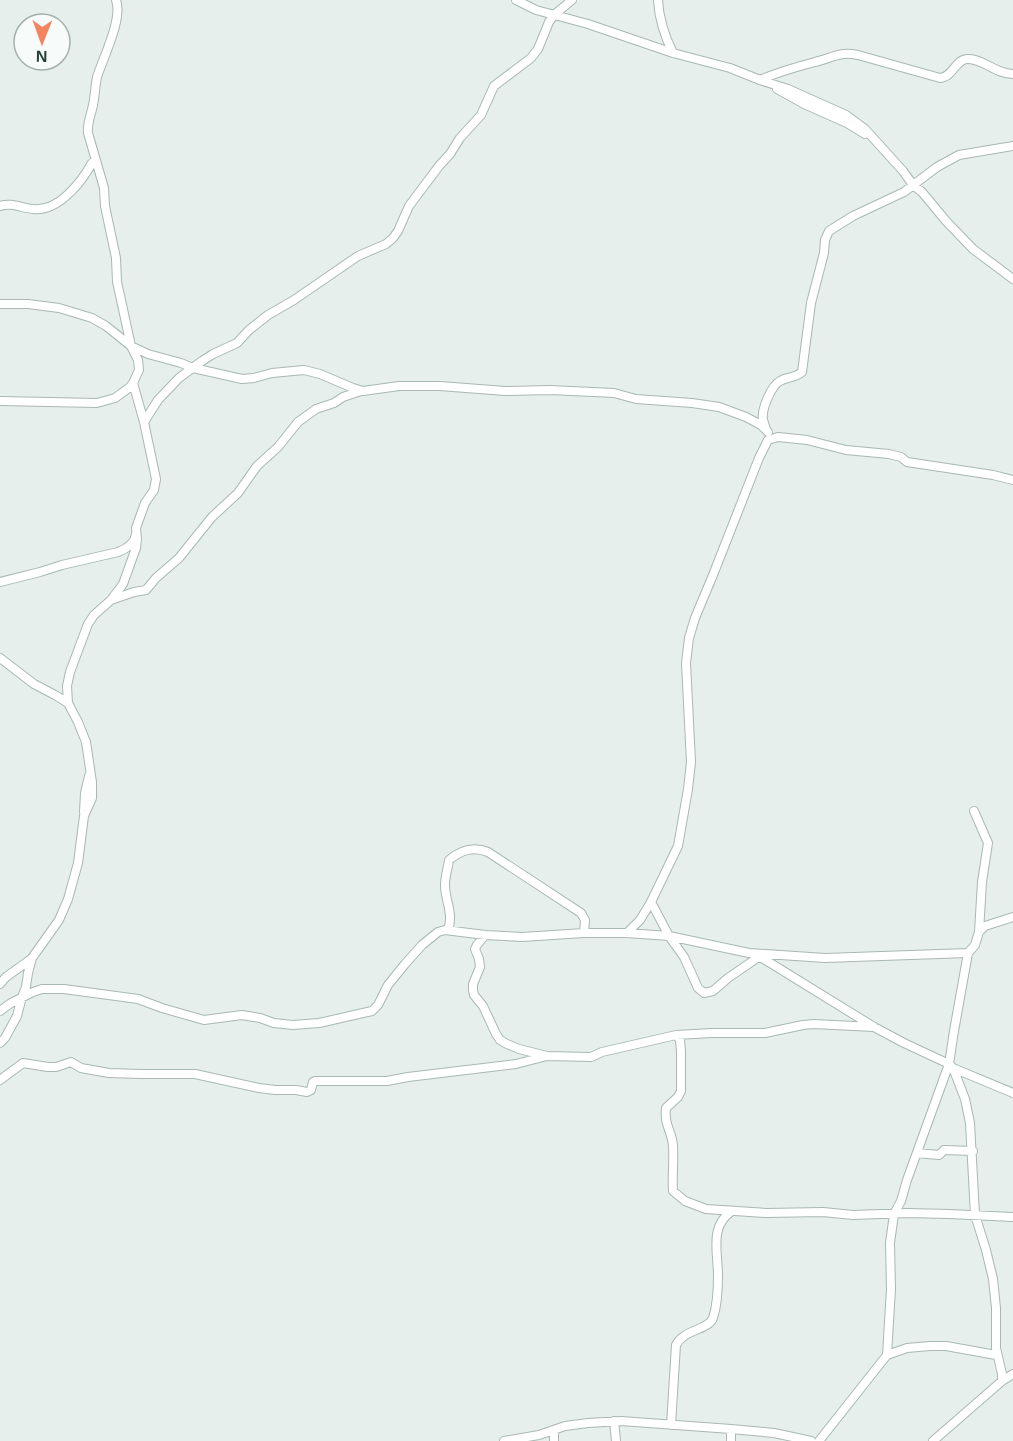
<svg xmlns="http://www.w3.org/2000/svg" width="1013" height="1441" font-family="Arial,sans-serif">
	<style>
		.lines { fill: none; stroke-linecap: round; stroke-linejoin: round }
		.street-casing { stroke: #a8b8b2; stroke-width: 10 }
		.street { stroke: #fff; stroke-width: 8 }
	</style>
	<rect width="100%" height="100%" fill="#e6efeb"/>
	<g class="lines">
		<defs>
			<path id="street" d="M516,0L536,10L588,24L673,53L730,68L760,80L788,89L846,115L865,129L903,171L913,185L922,192L946,221L973,249L1013,279
				M658,0C659,20 664,35 673,53
				M760,80C778,72 796,67 815,62C833,58 838,51 858,55L940,78C953,77 955,60 967,59C983,58 995,74 1013,74
				M777,89L804,104L847,123L865,134
				M0,206C12,202 21,208 33,209C58,212 81,183 92,163
				M0,304H28L59,308L92,318L106,326L131,346L148,354L181,363L193,368L242,379L254,378L272,373L304,370L320,374L353,388L363,391L399,386H440L505,391L550,390L614,393L636,399L692,403L719,407L746,417L761,425L768,432
				M0,401L97,403L115,398L130,387L133,383
				M144,422L158,400L179,378L202,361L213,354L237,343L249,330L268,315L294,300L358,256L386,244L393,238L398,231L409,206L439,166L450,154L460,138L481,115L494,86L531,58L538,49L549,22L554,15L572,0
				M766,429C765,426 764,423 763,420C761,410 771,386 780,381C787,377 795,378 802,372L811,303L824,253L825,240L829,231L853,216L904,192L937,167L959,155L1013,146
				M0,582L40,572L62,565L118,552C126,549 135,543 136,534
				M111,600L134,592L146,590L156,578L179,558L212,517L238,493L257,466L278,447L298,422L316,409L334,403L343,397L361,391
				M0,658L34,684L55,695L68,703
				M974,811L988,843L982,882L979,932
				M84,812L85,793L89,776
				M651,902L669,936L684,957L698,988L704,993L713,991L728,978L760,956
				M448,930C454,913 445,901 445,885C445,876 448,868 449,860C461,850 473,846 488,852L581,913L585,920L584,933
				M627,933L640,920L651,902L678,846L688,789L691,762L686,663L689,638L695,618L713,575L759,458L768,440L778,437L807,440L846,450L889,454L901,457L907,462L993,475L1013,480
				M485,935L477,945L475,949L479,959L480,967L473,984V990L474,995L483,1006L496,1034L500,1040L507,1044L519,1049L547,1056L591,1057L602,1052L676,1035L712,1033H765L803,1025L814,1024L874,1027
				M759,956L874,1027L904,1043L949,1064L953,1068L1013,1093
				M0,984L6,977L31,959
				M0,1011L11,1003L33,992L42,989H64L138,999L162,1008L204,1020L242,1015L260,1018L274,1023L293,1025L319,1023L372,1011L378,1005L388,985L405,964L422,945L438,932L445,930L485,935L522,937L584,933H627L669,936L749,953L825,958L968,953
				M676,1035L680,1040L681,1051V1091L678,1097L666,1108C664,1126 672,1131 673,1146C674,1161 672,1177 673,1191L685,1201L706,1209L766,1213L823,1212L853,1215L907,1213L949,1214L1013,1217
				M0,1043L5,1038L17,1016L22,997L26,987L28,973L32,958L59,920L68,899L78,863L84,816L92,798V782L86,742L78,722L68,703L67,686L70,672L88,624L94,615L111,600L123,584L136,548L137,539L136,528L145,503L154,490L156,479L144,422L133,383L139,370L138,360L131,346L121,300L117,282L116,258L105,206L104,188L88,133C87,123 91,115 93,105C95,96 95,87 97,77C103,58 123,19 116,0
				M953,1068L965,1099L970,1123L975,1215L986,1250L993,1279L996,1308V1348L1002,1374V1381
				M0,1080L23,1063L48,1067H56L71,1062L81,1068L109,1073L141,1074H195L259,1088L275,1090H296L307,1092L311,1090L313,1082L315,1081H387L408,1077L516,1064L547,1056
				M917,1153L939,1155L944,1150L973,1151
				M887,1355L891,1289L890,1243L894,1214L901,1201L907,1180L949,1064L954,1031L968,953L975,945L979,932L985,926L1013,917
				M614,1421L616,1441
				M671,1425L676,1345C684,1329 709,1330 713,1318C717,1306 718,1289 718,1276C718,1252 709,1226 732,1211
				M554,1430V1441
				M504,1441L539,1435L565,1426L588,1423L621,1421L731,1429L774,1433L811,1441
				M731,1441V1429
				M819,1441L887,1355L907,1348L930,1346H946L996,1355
				M933,1441L1002,1381L1013,1374"/>
		</defs>
		<use href="#street" class="street-casing"/>
		<use href="#street" class="street"/>
	</g>
	<g transform="translate(42 42) rotate(181)"><circle r="28" fill="#f7fbf9" stroke="#a3b1ad" stroke-width="1.5"/>
	<path d="M0-4.5L10 22L0 15L-10 22Z" fill="#f4845f"/>
	<text y="-9" font-size="16" font-weight="bold" text-anchor="middle" fill="#24423a">N</text>
	</g>
</svg>
